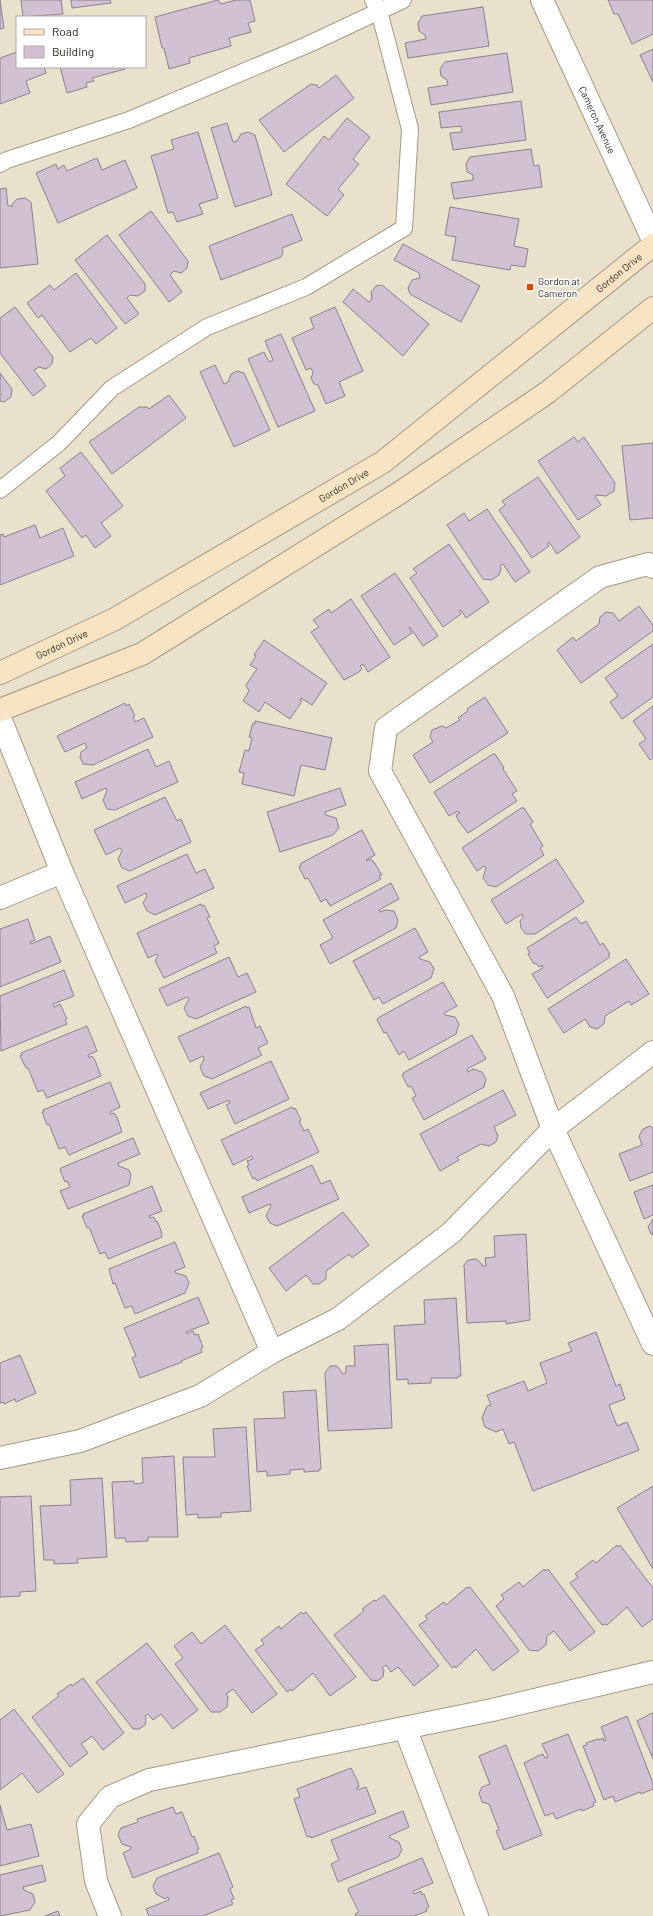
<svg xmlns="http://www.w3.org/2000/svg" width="653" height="1916" font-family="Barlow,sans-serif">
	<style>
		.building { fill: #d1c1d3; stroke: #8e7f90 }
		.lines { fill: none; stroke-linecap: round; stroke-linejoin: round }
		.service-casing { stroke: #a19a86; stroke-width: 18 }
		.minor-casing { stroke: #a19a86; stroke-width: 24 }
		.secondary-casing { stroke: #a19a86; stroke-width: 24 }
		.service { stroke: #fff; stroke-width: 16 }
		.minor { stroke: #fff; stroke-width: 22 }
		.secondary { stroke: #f8e3c2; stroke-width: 22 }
		.poi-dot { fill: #d24c0c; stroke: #fff; stroke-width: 1.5 }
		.labels { text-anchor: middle; stroke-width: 3; stroke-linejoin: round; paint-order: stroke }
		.street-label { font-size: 10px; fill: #2c2a21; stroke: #fff }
		.poi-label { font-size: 10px; fill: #2c2a21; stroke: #fff; text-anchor: start }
	</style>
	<rect width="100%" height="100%" fill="#e9e1cb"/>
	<path class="building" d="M0,0L4,28L0,29Z
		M21,0H61L63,14L23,17Z
		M71,0H110L111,3L72,8Z
		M218,0L221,4L236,0H250L255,21L248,23L251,32L229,38L231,46L189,58L190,63L169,69L164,48H162L155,17Z
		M608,0H653V34L632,44L618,14H614Z
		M483,7L489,46L408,58L405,43L426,39L425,35L419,31L418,23L422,16Z
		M653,49V82L640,55Z
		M17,52V67H44L46,73L26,81L30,93L0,104V58Z
		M507,53L513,92L431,105L428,88L448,85L447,80L441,76L440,69L445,62Z
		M60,67H124L125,69L92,78L94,81L86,83L87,87L67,93Z
		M336,75L354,98L284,152L259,120L311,84L317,85L319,88Z
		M521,101L526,140L453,150L450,133L462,132L461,126L441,128L439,112Z
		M347,118L370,137L353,159L359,164L338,189L344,195L327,216L286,184L324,136L329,140Z
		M227,123L233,142L237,141L241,134L248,132L255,135L272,195L235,207L211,128Z
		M198,132L218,198L199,204L203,214L177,222L173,212L168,213L151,156L174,149L171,140Z
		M531,149L534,166L539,165L542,187L454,199L451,183L473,180V175L467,172L466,164L470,157Z
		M97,158L102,170L125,160L137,188L58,223L36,173L56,164L58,169L64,165L67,171Z
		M6,188L8,206H13L12,204L17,199L25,198L31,202L38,264L0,268V189Z
		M450,207L519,219L514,246L528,249L525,267L511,265L510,270L452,260L456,237L445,235Z
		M151,211L188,261L187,268L181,273L174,271L170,275L182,292L169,302L119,235Z
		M292,214L302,240L282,248L283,252L281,257L221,280L209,246Z
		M107,235L145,284V291L138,296L130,295L127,298L139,314L125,324L75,260Z
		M403,244L480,286L461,322L410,294L408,288L412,280L420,278L419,273L394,260Z
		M76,273L117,328L96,344L91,338L70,352L42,315L38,318L27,303L50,285L54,290Z
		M382,285L429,324L403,356L343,302L353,289L369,302L372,299L371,292L376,286Z
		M15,307L53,357L52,364L46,369L39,367L34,370L46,386L33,396L0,353V318Z
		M335,307L363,371L339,382L345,396L326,404L318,385L314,384L311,378L313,373L311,368L306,370L292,338L314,328L310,318Z
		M281,334L315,411L278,427L248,359L264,352L269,362L273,360L265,341Z
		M215,365L224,384L228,382L231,374L237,371L244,373L270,430L234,447L200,372Z
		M0,373L12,389L11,397L4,402L0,401Z
		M169,395L186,418L112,474L89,442L139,407H147L149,409Z
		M574,437L578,442L584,437L615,483L614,491L606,496L597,495L595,496L601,505L578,520L538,461Z
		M653,443V518L630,520L622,446Z
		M81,452L123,506L101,523L111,536L95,548L86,535L82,538L46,491L65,476L60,468Z
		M538,477L580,537L557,554L549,542L547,544L549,546L532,558L499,510L505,505L502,501Z
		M487,509L530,572L515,582L503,564L500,566L501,568L499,575L491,580L483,579L447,525L464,513L469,521Z
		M35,525L40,538L63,528L74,556L0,585V535L3,534L4,537Z
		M449,544L489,602L466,618L461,610L459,611L461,614L443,627L410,578L417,573L413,569Z
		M395,573L438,636L423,646L410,627L409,628L412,633L394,645L361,596Z
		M351,599L390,657L368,672L363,664L360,666L362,669L359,672L344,680L311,632L319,627L313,620L329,609L331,613Z
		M639,606L653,625V631L581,683L557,650L573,637L576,641L599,624L600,617L606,612L613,613L619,621Z
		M264,640L327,683L312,705L301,698L300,700L302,701L290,719L265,702L259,712L243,701L249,691L246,685L257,669L250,665L256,656L254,655Z
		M653,644V697L622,719L610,702L618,696L605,678Z
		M485,697L508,733L430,783L413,755L433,742L430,737L432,730L442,726L446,728L460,720L458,718L468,711L467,709Z
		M125,703L126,706L129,704L135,716L133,717L135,722L144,718L153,737L93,765L83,764L80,757L81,752L87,748L85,743L65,752L57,736Z
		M653,706V758L650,760L639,744L646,739L633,721Z
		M255,721L332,738L325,770L301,765L294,796L242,784L244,773L239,772L245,750L249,751L252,738L249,737L253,723L255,724Z
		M148,749L156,767L169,761L178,782L115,810L107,809L103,800L107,791L106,788L82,799L75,782Z
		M493,754H495L504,768L503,769L517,791L512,794L517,801L468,833L458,820L456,815L460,813L458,811L449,816L434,792Z
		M340,788L346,805L325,812L326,815L336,818L339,828L333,835L280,852L267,812Z
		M165,797L177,821L181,819L191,842L130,871L122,868L118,859L122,851L120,848L106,855L94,830Z
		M521,808H524L533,822L530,824L543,846L540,848L544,855L496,887L488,885L483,878L486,868L484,866L477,871L462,848Z
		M362,830L375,855L366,860L367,861L371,859L373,862H374L382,875L379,876L381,879L330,906L326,899L321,902L308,878L305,879L299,867L301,866L300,864Z
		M187,854L196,873L205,869L214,888L155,915L147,911L143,903L147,896L146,893L125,903L117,886Z
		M556,859L584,902L535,934H526L521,928L520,921L523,917L522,914L506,924L491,900Z
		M391,883L399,899L379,910L380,912L385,910L394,911L398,920L396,928L330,964L320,945L333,938L323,920Z
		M201,904L202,906L204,905L210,917L207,918L219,943L214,946L217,953L164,978L156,963V958L158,956L157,954L148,958L137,933Z
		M576,917L581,924L586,921L600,945L603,943L610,954L608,955L610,957L547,998L532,974L543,968L542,965L539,967L536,963L534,964L528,954L530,953L527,948Z
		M28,919L35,940L30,942L31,944L50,936L61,962L0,987V929Z
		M415,928L428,952L419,957L420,959L430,962L434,969L431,978L383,1004L379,997L374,1000L353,961Z
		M229,957L238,977L247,973L256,992L196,1019L188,1016L184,1008L189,999L187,997L167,1006L159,989Z
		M626,959L649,994L631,1005L629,1001L605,1016L604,1024L597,1029L590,1027L585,1019L564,1033L548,1009Z
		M64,970L74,996L53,1004L54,1007L60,1004L67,1019L65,1020L67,1024L1,1051L0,996Z
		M443,982L457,1006L444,1013L445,1015L455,1017L459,1024L456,1034L409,1060L404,1051L399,1055L386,1032L384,1033L377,1020L378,1018Z
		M246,1006L247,1008L249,1007L256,1028L260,1026L268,1043L258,1048L262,1055L212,1079L204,1076L200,1067L204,1059L203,1056L190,1062L178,1037Z
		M87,1026L97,1051L88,1055L89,1058L92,1056L95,1060L101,1076L47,1098L43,1090L38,1092L28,1068H26L20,1056L22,1055L21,1053Z
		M472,1035L486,1059L467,1069L468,1072L473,1069L482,1072L486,1079L484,1087L424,1120L412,1098L416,1096L411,1086L408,1087L402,1075L404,1074L403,1073Z
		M271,1061L289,1099L235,1124L226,1105L230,1103L229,1100L208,1109L200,1093Z
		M110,1082L120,1107L110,1112L111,1114L114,1113L117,1117L122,1132L69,1155L65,1147L59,1149L49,1124L47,1125L42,1112H44L43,1110Z
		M503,1090L516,1115L494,1127L498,1136L496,1142L489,1146L481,1144L457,1157L459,1160L440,1171L420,1134Z
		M292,1107L293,1109L295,1108L301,1120L299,1121L304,1131L308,1129L319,1152L257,1181L255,1178L253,1179L247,1166L249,1165L247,1161L253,1159L252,1156L233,1165L221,1140Z
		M650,1126L653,1128V1172L630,1181L619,1154L642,1145L639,1136L643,1129Z
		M133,1138L140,1154L118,1163L119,1166L129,1170L131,1175L129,1185L68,1209L60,1191L70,1187L67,1181L65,1182L60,1170L61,1168Z
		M312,1165L321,1184L330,1180L339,1199L277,1226L270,1223L266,1216L271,1206L270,1204L249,1213L242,1197Z
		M653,1185V1215L644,1219L634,1192Z
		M152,1186L162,1211L149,1216L150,1218L154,1217L156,1222L157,1221L162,1233H161L162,1237L108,1259L105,1252L100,1254L89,1227L87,1228L82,1216H84L83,1214Z
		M343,1212L369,1245L352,1258L349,1254L326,1271V1279L319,1284H313L306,1275L286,1291L269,1268Z
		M653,1219V1235L651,1234L648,1227Z
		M526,1234L530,1320L506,1324V1321L467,1323L464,1265L468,1260L476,1259L482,1264V1266H486L485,1258L495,1257L494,1236Z
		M175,1242L185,1267L175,1271L176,1273L186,1276L189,1283L185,1293L135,1314L132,1306L125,1308L115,1283L113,1284L109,1269Z
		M198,1297L209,1323L186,1332L187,1334L193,1331L195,1335L198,1334L203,1347L201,1348L202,1352L181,1361L182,1362L140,1378L132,1358L136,1356L124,1328Z
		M456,1298L461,1376H458V1378H431V1383L408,1384V1379L397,1380L394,1326L425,1324L424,1300Z
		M596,1332L616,1386L620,1384L625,1399L609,1405L617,1426L627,1422L639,1450L533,1491L514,1442L509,1444L503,1429L496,1432L485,1427L482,1418L487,1406L491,1405L487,1395L524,1381L528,1391L547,1383L540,1363L572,1351L568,1343Z
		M388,1344L392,1428L328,1431L325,1373L330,1366H337L343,1374L346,1373V1366H355L354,1346Z
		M20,1355L36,1393L16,1402L15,1399L4,1404L3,1402L0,1403V1363Z
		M316,1390L321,1469H319V1471L304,1472V1469L290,1470V1474L267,1476V1471L257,1472L254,1419L285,1418L283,1392Z
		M246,1427L251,1511L221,1513V1517L198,1518V1514L186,1515L183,1457H215L213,1429Z
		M174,1456L178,1537H148V1541L126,1542L125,1538H115L112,1482L134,1481V1484L143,1483L142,1458Z
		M102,1478L107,1557L77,1559L78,1563L54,1564V1560H44L40,1506L71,1505L70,1480Z
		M653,1486V1569L617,1508Z
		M31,1496L36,1591L20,1592V1596L0,1597V1497Z
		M617,1545L618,1547L620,1545L653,1588V1619L642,1627L627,1607L607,1625L605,1624L602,1625L570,1583L578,1577L575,1574L593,1560L596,1563Z
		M544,1569L545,1571L548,1569L595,1632L570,1651L554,1631L547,1636L546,1645L538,1651L529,1650L496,1606L504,1599L501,1595L519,1582L523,1587Z
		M467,1587L468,1588L470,1587L519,1651L493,1671L476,1649L456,1668L455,1666L452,1668L419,1625L428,1619L425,1616L444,1602L446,1605Z
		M384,1595L439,1666L414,1686L398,1667L391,1672L386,1665L382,1668L384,1670L383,1677L377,1681L371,1680L334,1635L364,1611L362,1609L374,1600L376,1601Z
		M301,1612L303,1614L306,1612L356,1677L330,1696L313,1673L292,1691L291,1689L287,1692L255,1650L264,1644L261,1640L279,1626L281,1629Z
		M225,1625L277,1694L252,1713L233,1689L226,1694L228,1697L227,1707L220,1712H211L175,1664L183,1658L174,1646L192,1632L201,1644Z
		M147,1643L198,1710L173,1729L161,1714L153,1720L148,1714L145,1716L146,1718L145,1725L139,1729H133L96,1682Z
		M83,1678L124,1733L103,1750L92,1736L81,1744L88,1753L70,1767L32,1717L59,1696L57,1694L71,1684L72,1686Z
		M14,1709L64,1774L38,1793L22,1773L0,1790V1720Z
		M652,1713L653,1714V1759L637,1721Z
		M627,1716L653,1783V1789L641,1794L640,1792L615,1802L613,1796L604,1800L583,1746L587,1745L586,1743L598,1739L599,1740L603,1738L604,1741L606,1740L601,1727Z
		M568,1734L596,1802L593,1803L594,1806L582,1811L581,1809L556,1819L553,1813L545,1816L524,1763L538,1756L543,1754L545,1758L548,1757L542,1744Z
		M506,1745L542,1835L504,1850L496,1831L499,1830L489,1804L482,1802L479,1793L482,1787L490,1784L479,1756Z
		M351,1768L358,1782L359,1787L356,1788L357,1790L366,1787L376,1813L311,1838L310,1836L307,1837L294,1799L300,1797L297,1789Z
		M0,1805L7,1830L31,1824L39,1856L0,1866Z
		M173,1807L176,1814L182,1812L192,1837L194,1836L199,1849L197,1850L198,1853L133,1878L123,1853L131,1849V1847L122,1844L118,1835L121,1828L138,1822L137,1819Z
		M403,1811L409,1827L389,1836L390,1838L399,1842L402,1850L398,1857L338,1882L331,1864L339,1860L331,1840Z
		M219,1853L233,1887L230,1889L234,1899L231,1900L233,1904L203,1916H149L146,1909L169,1900L168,1897L165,1899L156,1894L153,1886L157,1878Z
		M422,1858L433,1883L413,1891L414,1894L421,1891L422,1895L424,1894L429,1907L426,1909L427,1911L414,1916H356L355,1914L359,1912L348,1890L349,1888Z
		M42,1865L46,1881L23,1887L24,1890L33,1894L35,1902L30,1910L0,1916V1875Z
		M58,1911L60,1916H45Z"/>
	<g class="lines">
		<defs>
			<path id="service" d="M0,164L7,160L129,120L307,45L403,0
				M0,490L59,443L112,388L207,327L306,287L404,228L410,129L379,11L373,0"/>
			<g id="minor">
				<path id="s1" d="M542,0L653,240"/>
				<path d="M653,567L648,564L600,577L386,728L380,771L503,996L553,1129L653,1344"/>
				<path d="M0,718L62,872"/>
				<path d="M0,898L62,872L272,1352"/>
				<path d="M0,1458L80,1441L200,1396L272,1352L338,1319L451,1233L553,1129L653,1052"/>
				<path d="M405,1728L477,1916"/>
				<path d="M110,1916L96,1881L88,1824L110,1797L149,1780L492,1710L653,1672"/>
			</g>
			<g id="secondary">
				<path id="s2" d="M0,673L115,619L383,462L653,245"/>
				<path d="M0,710L142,654L398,494L548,392L653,308"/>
			</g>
		</defs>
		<use href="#service" class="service-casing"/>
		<use href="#minor" class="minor-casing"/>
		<use href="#secondary" class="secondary-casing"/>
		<use href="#service" class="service"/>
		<use href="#minor" class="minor"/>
		<use href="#secondary" class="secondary"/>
	</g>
	<rect class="poi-dot" x="526" y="283" width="8" height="8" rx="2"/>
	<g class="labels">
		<g class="street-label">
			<text dy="4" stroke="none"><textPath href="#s1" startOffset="132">Cameron Avenue</textPath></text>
			<text dy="4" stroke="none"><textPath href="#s2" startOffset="740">Gordon Drive</textPath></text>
			<text dy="4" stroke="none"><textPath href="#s2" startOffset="392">Gordon Drive</textPath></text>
			<text dy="4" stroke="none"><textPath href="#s2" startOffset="68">Gordon Drive</textPath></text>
		</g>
		<g class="poi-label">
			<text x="538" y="285">Gordon at<tspan x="538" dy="12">Cameron</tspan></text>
		</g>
	</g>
	<rect x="16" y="16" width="130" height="52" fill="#ffffff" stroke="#abaaa6"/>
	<rect x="24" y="29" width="20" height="6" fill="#f8e3c2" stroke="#abaaa6"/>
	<text x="52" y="36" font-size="12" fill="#2c2a21">Road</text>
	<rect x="24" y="46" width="20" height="12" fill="#d1c1d3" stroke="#abaaa6"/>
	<text x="52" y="56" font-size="12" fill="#2c2a21">Building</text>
</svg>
